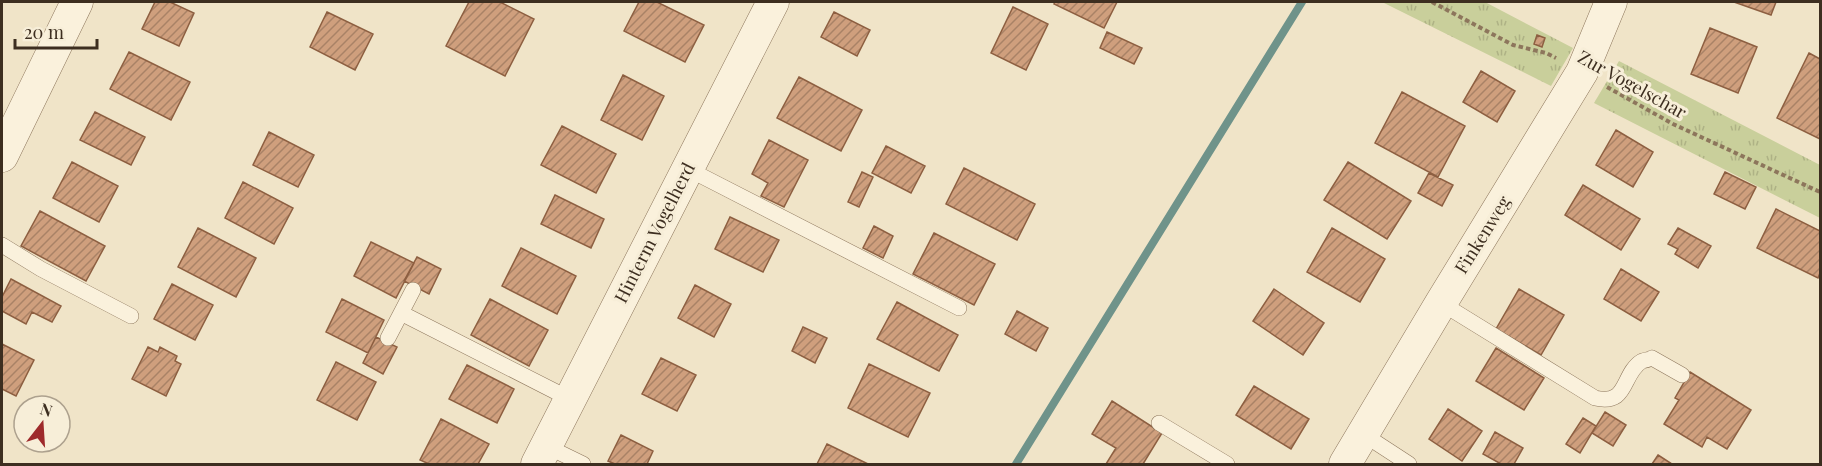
<svg xmlns="http://www.w3.org/2000/svg" width="1822" height="466" font-family="'Playfair Display',serif">
	<style>
		.grass { fill: url(#grass-tufts) }
		.lines { fill: none; stroke-linecap: round; stroke-linejoin: round }
		.stream { stroke: #6f938a; stroke-width: 8 }
		.building { fill: url(#building-hatch); stroke: #8d5f41; stroke-width: 1.5 }
		.service-casing { stroke: #8d765c; stroke-width: 16 }
		.minor-casing { stroke: #8d765c; stroke-width: 33 }
		.path { stroke: #8d765c; stroke-width: 4; stroke-dasharray: 4.5 3; stroke-linecap: butt }
		.service { stroke: #faf1dc; stroke-width: 15 }
		.minor { stroke: #faf1dc; stroke-width: 32 }
		.labels { text-anchor: middle; stroke-width: 6; stroke-linejoin: round; paint-order: stroke }
		.street-label { font-size: 18px; fill: #3d2e20; stroke: #f7eed8 }
	</style>
	<defs>
		<pattern id="grass-tufts" width="24" height="20" patternUnits="userSpaceOnUse" patternTransform="scale(1.5)"><rect width="24" height="20" fill="#c9cf9b"/><path d="M3 7l-1-3M5 7V3M7 7l1-3M15 17l-1-3M17 17v-4M19 17l1-3" fill="none" stroke="#aeb285"/></pattern>
		<pattern id="building-hatch" width="6" height="6" patternUnits="userSpaceOnUse" patternTransform="scale(1.5)"><rect width="6" height="6" fill="#cf9f7d"/><path d="M-1 1l2-2M0 6l6-6M5 7l2-2" fill="none" stroke="#a98266"/></pattern>
	</defs>
	<rect width="100%" height="100%" fill="#f0e4c8"/>
	<path class="grass" d="M1382,2H1485L1573,48L1551,86Z
		M1619,61L1820,165V218L1594,103Z"/>
	<g class="lines">
		<path class="stream" d="M1016,464L1302,2"/>
	</g>
	<path class="building" d="M155,2H170L194,13L179,46L142,29Z
		M469,2H500L534,19L505,76L446,46Z
		M639,2H657L704,25L685,62L624,31Z
		M1055,2H1117L1104,28L1054,4Z
		M1734,2H1776L1771,15Z
		M1013,7L1048,24L1026,70L991,53Z
		M327,12L373,34L355,70L310,47Z
		M834,12L870,30L857,56L821,37Z
		M1710,28L1757,47L1738,93L1691,74Z
		M1107,32L1142,48L1134,64L1100,48Z
		M1537,35L1545,38L1542,47L1534,44Z
		M129,52L190,82L171,120L110,89Z
		M1809,53L1820,59V139L1777,118Z
		M1481,71L1515,91L1497,122L1463,102Z
		M623,75L664,96L642,140L601,120Z
		M799,77L862,110L841,151L777,118Z
		M1402,92L1465,126L1438,177L1375,143Z
		M95,112L145,137L131,165L80,140Z
		M562,126L616,154L596,193L541,165Z
		M1616,130L1653,152L1633,187L1596,165Z
		M269,132L314,155L298,187L253,165Z
		M769,140L808,160L784,207L761,196L768,183L752,174Z
		M886,146L925,166L911,193L872,173Z
		M72,162L118,186L99,222L53,198Z
		M1348,162L1411,201L1387,239L1324,200Z
		M964,168L1035,204L1017,240L946,204Z
		M862,172L873,177L859,207L848,202Z
		M1725,172L1756,187L1745,209L1714,194Z
		M1429,173L1453,185L1442,206L1418,193Z
		M243,182L293,208L274,244L225,218Z
		M1583,185L1640,219L1621,250L1565,215Z
		M555,195L604,219L591,248L541,224Z
		M1776,209L1820,231V273L1818,278L1757,248Z
		M40,211L105,246L86,281L21,246Z
		M730,217L779,240L763,272L715,249Z
		M874,226L893,236L883,258L863,248Z
		M198,228L256,258L236,297L178,267Z
		M1332,228L1385,259L1360,302L1307,272Z
		M1678,228L1711,246L1698,268L1675,254L1678,249L1668,244Z
		M934,233L995,264L974,305L913,274Z
		M371,242L414,263L396,298L354,276Z
		M521,248L576,276L557,314L502,286Z
		M417,257L441,269L429,294L404,281Z
		M1621,269L1659,292L1641,321L1604,299Z
		M11,279L61,306L52,322L32,312L26,324L2,311V297Z
		M172,284L213,305L195,340L154,319Z
		M695,285L731,304L714,337L678,318Z
		M1274,289L1324,323L1303,355L1253,321Z
		M1519,289L1564,315L1541,355L1496,329Z
		M342,299L384,320L368,353L326,332Z
		M490,299L548,330L529,366L471,335Z
		M897,302L958,335L939,371L877,339Z
		M1017,311L1048,328L1036,351L1005,334Z
		M803,327L827,338L815,363L792,351Z
		M376,337L397,347L383,374L363,363Z
		M2,344L34,360L16,396L2,389Z
		M148,347L158,352L160,347L177,356L175,361L181,364L166,396L132,379Z
		M1496,348L1544,378L1524,410L1476,381Z
		M661,358L696,375L677,411L642,394Z
		M336,362L376,382L357,420L317,400Z
		M869,364L930,393L908,437L848,408Z
		M467,365L514,389L497,423L449,399Z
		M1690,372L1751,410L1727,449L1707,437L1702,447L1664,424L1679,400L1675,398Z
		M1254,386L1309,419L1291,449L1236,415Z
		M1112,401L1162,433L1143,464H1106L1116,448L1092,434Z
		M1448,409L1482,431L1462,461L1429,439Z
		M1605,412L1626,425L1613,446L1592,433Z
		M1583,418L1596,426L1580,453L1566,444Z
		M441,419L489,444L478,464H429L420,460Z
		M1495,432L1523,448L1514,464H1501L1483,454Z
		M621,435L653,451L647,464H615L608,461Z
		M827,444L868,464H817Z
		M1658,455L1672,464H1652Z"/>
	<g class="lines">
		<defs>
			<path id="service" d="M688,169L959,308
				M2,245L41,269L131,316
				M1441,303L1595,398C1629,406 1621,374 1642,361C1642,361 1651,359 1652,358L1682,375
				M401,313L570,399
				M388,338L413,290
				M1159,423L1227,464
				M1363,434L1409,464
				M546,446L583,464"/>
			<path id="minor" d="M2,156L77,2
				M537,464L773,2
				M1345,464L1441,303L1582,72L1611,2"/>
		</defs>
		<use href="#service" class="service-casing"/>
		<use href="#minor" class="minor-casing"/>
		<path class="path" d="M1432,2L1513,45L1546,53L1556,58
			M1607,87L1673,124L1820,192"/>
		<use href="#service" class="service"/>
		<use href="#minor" class="minor"/>
	</g>
	<g class="labels">
		<g class="street-label">
			<text transform="translate(1632 85) rotate(29)" y="6">Zur Vogelschar</text>
			<text transform="translate(655 233) rotate(-63)" y="6">Hinterm Vogelherd</text>
			<text transform="translate(1483 235) rotate(-58)" y="6">Finkenweg</text>
		</g>
	</g>
	<rect width="1822" height="466" fill="none" stroke="#3d2e20" stroke-width="6"/>
	<g transform="translate(42 424) rotate(17)"><circle r="28" fill="#f7eed8" stroke="#ada18e" stroke-width="1.5"/>
	<path d="M0-4.5L10 22L0 15L-10 22Z" fill="#9e2a2b"/>
	<text y="-9" font-size="16" font-weight="bold" text-anchor="middle" fill="#3d2e20">N</text>
	</g>
	<path d="M15 39v9h82v-9" fill="none" stroke="#3d2e20" stroke-width="3"/>
	<text x="24" y="39" font-size="18" fill="#3d2e20" stroke="#f7eed8" stroke-width="4.5" paint-order="stroke">20 m</text>
</svg>
